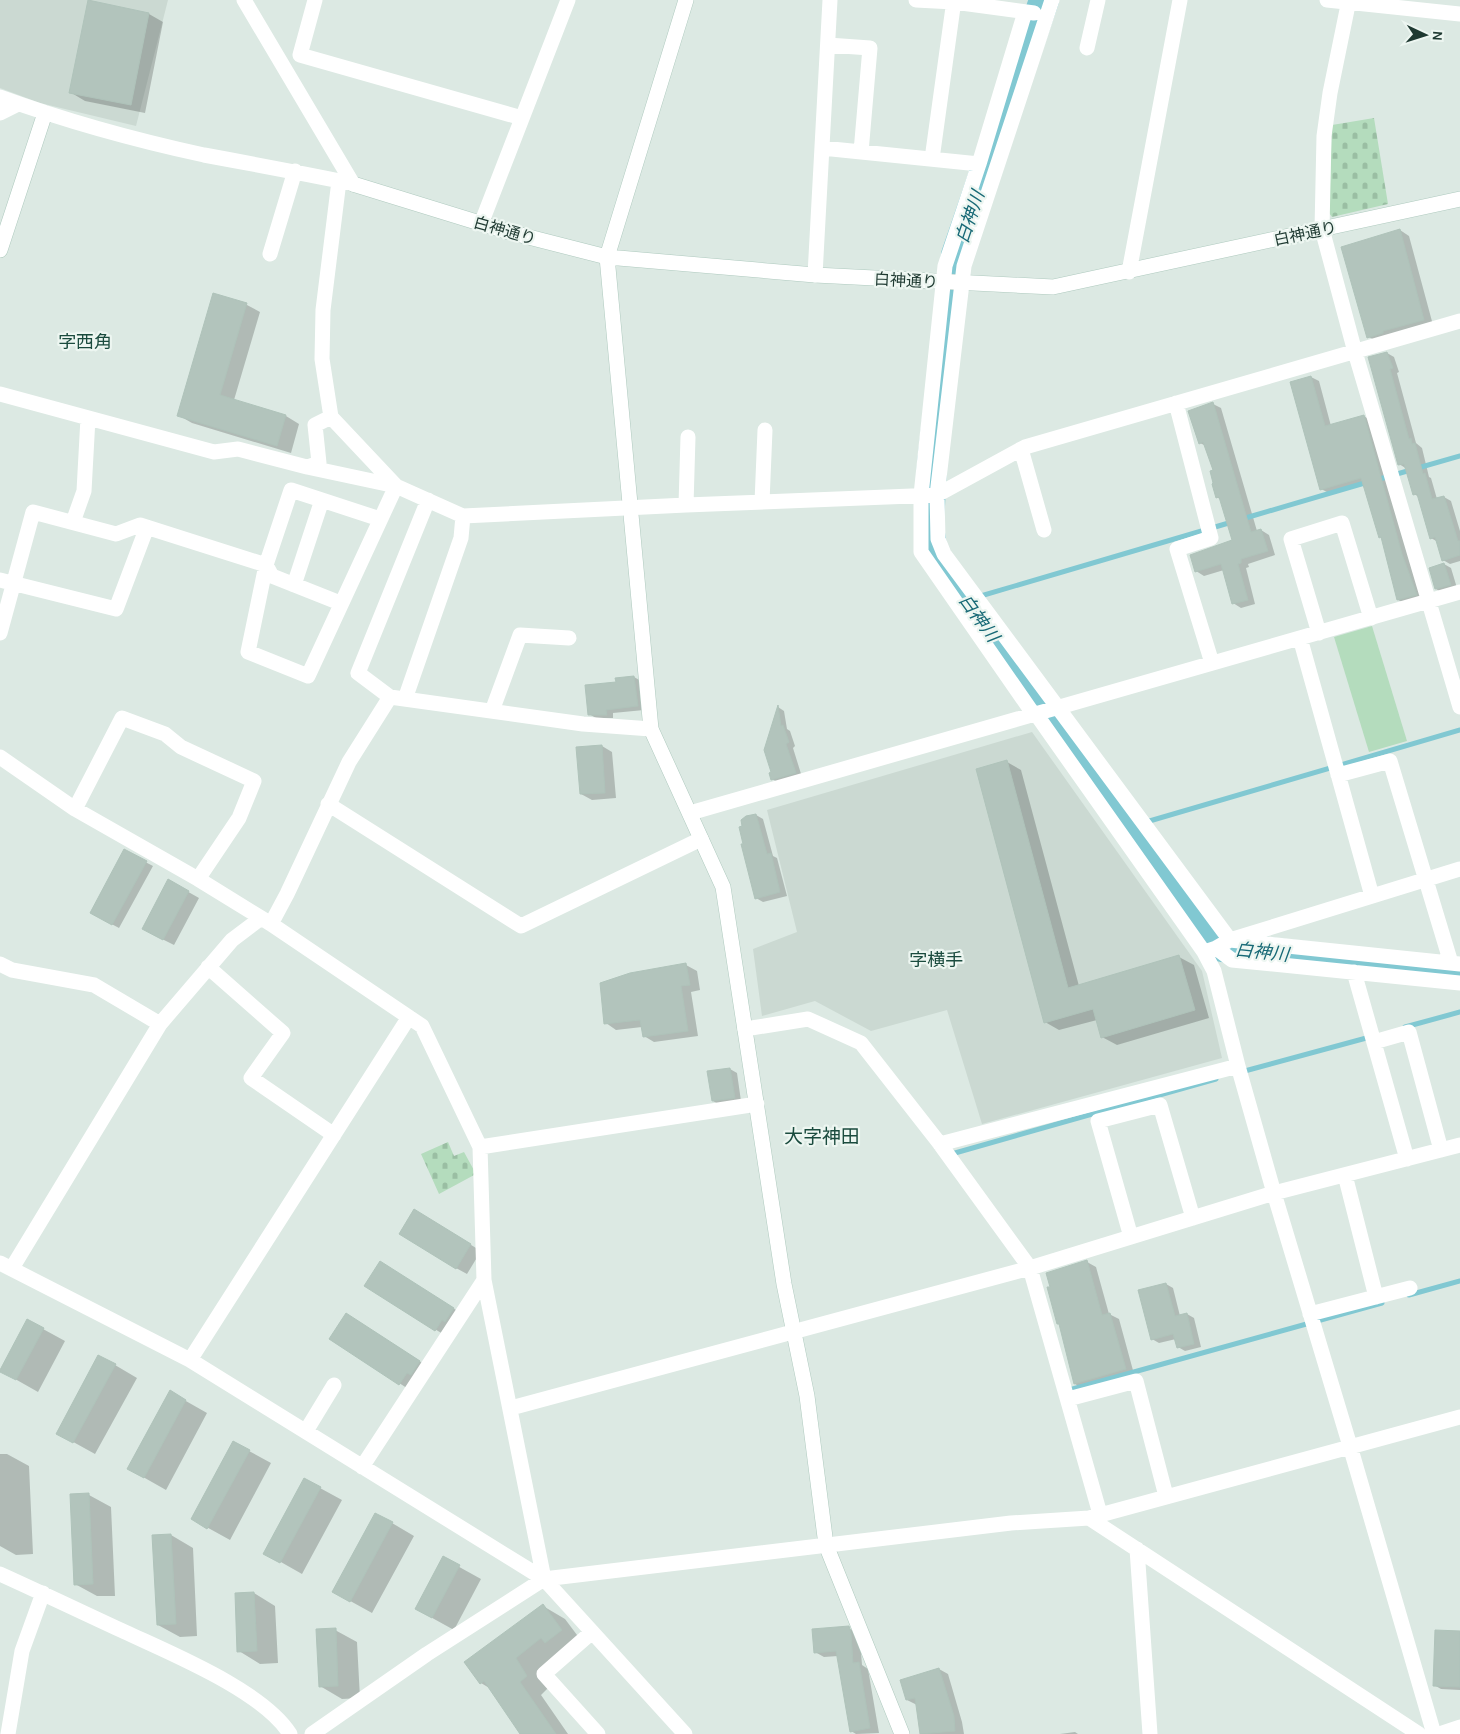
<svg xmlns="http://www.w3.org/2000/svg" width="1460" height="1734" font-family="Karla,'Noto Sans JP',sans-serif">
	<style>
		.built { fill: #cbd9d2 }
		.cemetery { fill: url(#cemetery-stones) }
		.green { fill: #b4dcbd }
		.shadow { fill: #0003 }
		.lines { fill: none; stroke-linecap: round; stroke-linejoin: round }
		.stream { stroke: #81c8d2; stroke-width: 5 }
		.river { stroke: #81c8d2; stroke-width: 30 }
		.building { fill: #b2c4bc; stroke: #afc3ba }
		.secondary-casing { stroke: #afcabf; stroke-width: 16 }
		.street { stroke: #fff; stroke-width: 15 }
		.secondary { stroke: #fff; stroke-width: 15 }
		.labels { text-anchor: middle; stroke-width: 4.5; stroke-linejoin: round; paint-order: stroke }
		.street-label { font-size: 16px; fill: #1e3931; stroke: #edf6f1 }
		.water-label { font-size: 18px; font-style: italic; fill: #176976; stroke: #edf6f1 }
		.neighbourhood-label { font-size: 18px; fill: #1a4b3e; stroke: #edf6f1 }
		.quarter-label { font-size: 19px; fill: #1a4b3e; stroke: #edf6f1 }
	</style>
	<defs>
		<pattern id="cemetery-stones" width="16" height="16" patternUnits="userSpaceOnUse" patternTransform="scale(1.25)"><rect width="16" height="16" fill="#b4dcbd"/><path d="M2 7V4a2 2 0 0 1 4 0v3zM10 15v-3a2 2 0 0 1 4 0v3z" fill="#9abea3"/></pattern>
	</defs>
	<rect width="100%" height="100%" fill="#dce9e3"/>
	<path class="built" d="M0,0H168L136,126L40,103L0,88Z
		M1032,732L1202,971L1222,1058L982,1124L947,1010L871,1031L815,1001L762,1016L753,949L797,932L767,810Z"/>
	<path class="cemetery" d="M1374,118L1388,204L1332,217L1329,213L1332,125Z
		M448,1142L454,1156L464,1152L476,1174L439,1194L421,1154Z"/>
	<path class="green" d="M1372,626L1407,741L1369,752L1334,637Z"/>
	<path class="shadow" d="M89,2L149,14L163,22L145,113L85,101L70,92Z
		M1400,230L1409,236L1433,325L1378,342L1369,337Z
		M214,295L247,305L260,312L234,400L286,416L299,424L291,453L192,423L178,415Z
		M1387,353L1394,357L1399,372L1397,373L1416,443L1422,448L1429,477L1431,478L1437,499L1444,497L1451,501L1460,531V561L1450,564L1443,560L1438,542L1431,538L1419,497L1414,494L1407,469L1399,464Z
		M1311,377L1319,381L1331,426L1364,416L1371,421L1424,599L1406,604L1398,600L1382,538L1380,537L1364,483L1329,493L1321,489Z
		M1213,404L1221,408L1257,531L1261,530L1269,535L1275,555L1248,564L1249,567L1246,568L1255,604L1241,608L1233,603L1224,570L1204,576L1196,571L1233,541L1221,500L1217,497L1215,471L1206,446L1200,443Z
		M1444,564L1451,568L1457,588L1443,593L1436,589Z
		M634,677L641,681L644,710L613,713V718H596L589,714L617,684V679Z
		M778,707L784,711L787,729L790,731L795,746L793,748L802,777L779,783L772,779L773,773L765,750Z
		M602,746L612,752L616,798L592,800L581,794Z
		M1007,762L1021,770L1079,986L1179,957L1194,965L1209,1018L1117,1045L1102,1037L1097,1020L1059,1030L1045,1022Z
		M756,815L763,819L773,856L777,858L787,896L763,902L756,898L745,845L744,827Z
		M124,851L153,866L119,928L91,913Z
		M169,881L199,898L174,945L154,935Z
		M686,965L697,971L700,990L691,992L698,1036L654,1042L644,1036L642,1027L616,1030L606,1023Z
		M730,1069L737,1073L741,1101L720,1105L713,1101Z
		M425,1217L481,1251L467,1274L456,1268Z
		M1087,1262L1096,1267L1109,1314L1119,1319L1134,1374L1084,1389L1075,1384Z
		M391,1269L464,1315L446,1336L366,1286Z
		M1166,1284L1173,1288L1180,1316L1187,1314L1194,1318L1201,1347L1185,1351L1178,1347L1176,1339L1159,1343L1152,1339Z
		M357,1321L430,1368L410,1390L330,1339Z
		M43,1329L65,1341L38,1392L1,1371Z
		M115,1365L137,1378L95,1454L57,1433Z
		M170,1392L207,1413L166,1490L129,1469Z
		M249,1451L271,1463L230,1540L192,1519Z
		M0,1454H7L29,1466L33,1554L16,1555L0,1546Z
		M320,1488L342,1500L302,1574L265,1553Z
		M89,1495L111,1507L115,1596H97L75,1584Z
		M392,1523L414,1536L372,1613L334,1592Z
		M171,1535L193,1548L197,1636L180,1637L158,1625Z
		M443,1558L481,1579L454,1630L416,1609Z
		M254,1593L275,1606L278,1663L260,1664L239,1651Z
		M543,1606L565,1619L583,1643L562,1651L537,1671L548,1688L541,1695L568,1734H521L491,1689L481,1683Z
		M848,1628L858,1633L860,1639L862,1665L868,1669L879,1733L856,1734L851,1731L838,1656L824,1657L815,1652Z
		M335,1630L357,1642L360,1698L342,1699L320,1686Z
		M1460,1632V1690L1441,1689L1434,1685Z
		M939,1669L948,1674L962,1722L964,1734H921L917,1705L907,1700Z
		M1075,1732L1078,1734H1060Z"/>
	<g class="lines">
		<path class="stream" d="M1376,480L1460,456
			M1242,519L1368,482
			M967,600L1232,522
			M1129,827L1460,730
			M1405,1027L1460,1012
			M1241,1072L1370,1037
			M955,1153L1216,1079
			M1409,1295L1460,1281
			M1069,1390L1382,1303"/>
		<path class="river" d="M1044,0L956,255L932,464L929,527L933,553L1010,658L1061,733L1204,931L1222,947L1460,973"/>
	</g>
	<path class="building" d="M88,0L149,13L131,105L69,93Z
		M1400,229L1424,320L1383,331V333L1367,338L1341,247Z
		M213,293L247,303L220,395L286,415L277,446L177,416Z
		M1387,352L1393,368L1390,369L1409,439L1411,438L1412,444L1415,443L1423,474L1425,473L1432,499L1444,496L1458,541H1460V555L1442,561L1435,537L1430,539L1417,494L1413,495L1404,464L1398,465L1368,357Z
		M1311,376L1325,426L1364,415L1402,554L1417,595L1397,600L1381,537L1379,538L1361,478L1320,490L1290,382Z
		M1213,402L1251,532L1261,529L1268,551L1241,559V563L1238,564L1248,600L1232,604L1221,564L1195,572L1190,555L1232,540L1219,497L1216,498L1212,484L1213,483L1210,471L1213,470L1203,442L1199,444L1188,411Z
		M1444,563L1451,585L1435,589L1429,568Z
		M634,676L638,706L606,710L607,715H588L585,685L616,682L615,678Z
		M778,705L781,726L783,725L789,742L786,744L796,773L771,780L769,773L771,772L764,750Z
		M602,745L605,793L580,794L576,747Z
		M1007,760L1068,988L1179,955L1195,1010L1101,1038L1093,1009L1044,1023L976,769Z
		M756,814L767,854L771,853L780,892L755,899L741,844H743L739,827L742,826L741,820L746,816Z
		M124,849L147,861L112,925L90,913Z
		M168,879L189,891L163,940L142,929Z
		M686,963L690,985L681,986L688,1031L643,1037L640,1020L604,1024L600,983L630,973Z
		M730,1068L735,1098L712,1101L707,1071Z
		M414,1209L471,1244L456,1269L399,1234Z
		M1087,1260L1102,1315L1110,1313L1126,1369L1074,1384L1059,1324H1057L1047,1287H1050L1046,1273Z
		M380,1261L454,1308L445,1322L442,1320L435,1331L364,1286Z
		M1166,1283L1175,1316L1187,1313L1194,1344L1177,1348L1173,1334L1151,1340L1138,1290Z
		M346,1313L420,1361L411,1375L407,1373L399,1385L329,1339Z
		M27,1319L44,1328L16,1380L0,1372V1370Z
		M98,1355L116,1364L73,1443L56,1434Z
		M170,1390L186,1400L144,1478L127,1469Z
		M233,1441L250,1450L207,1529L191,1519Z
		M304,1478L321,1487L280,1563L263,1554Z
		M89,1493L93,1584L74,1585L70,1494Z
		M375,1513L393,1522L350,1602L332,1592Z
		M171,1534L176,1624L157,1625L152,1535Z
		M443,1556L460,1565L432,1618L415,1609Z
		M254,1592L257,1651L237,1652L235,1593Z
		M543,1604L562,1630L545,1643L541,1638L516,1658L527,1676L520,1682L556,1734H520L484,1681L480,1684L464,1662Z
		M849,1626L851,1633L853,1663L859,1662L870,1728L850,1732L836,1651L814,1653L812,1629Z
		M336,1628L338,1686L319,1687L316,1629Z
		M1435,1630L1460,1631V1687L1433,1686Z
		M939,1668L954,1716L955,1731L920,1734L915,1698L906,1700L900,1680Z"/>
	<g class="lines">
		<defs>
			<path id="secondary" d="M686,0L607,257L651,729L723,887L784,1284L807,1396L826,1545L902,1734
				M353,184L509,232L607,257L815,275L1053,287L1460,199
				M0,250L45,113"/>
		</defs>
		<use href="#secondary" class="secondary-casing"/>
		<path class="street" d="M244,0L353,184
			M315,0L300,55L522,118
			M916,0L954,2L1034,13
			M1052,0L964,266L937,495L938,539L944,554L1230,940L1460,964
			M1327,0L1460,14
			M1349,0L1330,93L1324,136L1322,229L1355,352L1460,707
			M1025,12L979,164L945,266L921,495V552L1032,712L1036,714L1204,952L1214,971L1238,1066L1274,1193L1350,1446L1434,1734
			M828,45L870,48L861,152
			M1087,48L1098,0
			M0,97C66,121 135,140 204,155C253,164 301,173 350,183
			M0,113L18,104
			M822,148L979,164
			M932,159L954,0
			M339,181L323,310L322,359L331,417L396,486L463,516L686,505L937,495L1025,447L1460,321
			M481,224L568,0
			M270,254L295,171
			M1129,272L1180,0
			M815,275L830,0
			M0,394L214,452L238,449L307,467L319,463L315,425L331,417
			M1176,403L1211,538L1177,549L1212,663
			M1021,449L1044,530
			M307,467L396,486L308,676L248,652L266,565L291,490L380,519
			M762,502L765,430
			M686,505L688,437
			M73,522L84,491L88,418
			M0,580L116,609L147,527
			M294,585L322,500
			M0,633L33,512L116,534L140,525L266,565L272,576L340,603
			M1319,633L1291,539L1342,523L1371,618
			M1300,638L1372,896
			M390,697L358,673L428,500
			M405,699L461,538L463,516
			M492,711L520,635L569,638
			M0,757L75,809L198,879L271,924L422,1026L480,1147L484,1280L544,1579
			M1338,775L1390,761L1451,963
			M328,804L521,926L701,839
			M75,809L122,718L165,734L181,747L254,781L239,818L198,879
			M690,813L1460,592
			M271,924L287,894L349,762L390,697L583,724L651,729
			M1216,948L1232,960L1460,983
			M1204,952L1216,948L1230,940L1460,869
			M0,964L12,970L94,985L160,1024
			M208,967L283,1033L251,1078L334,1135
			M1354,972L1407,1159
			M745,1029L808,1019L861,1043L940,1144L1030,1268L1100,1514
			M1374,1042L1409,1032L1441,1150
			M940,1144L1238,1066
			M480,1147L757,1104
			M1345,1175L1376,1297
			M1131,1237L1098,1121L1160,1105L1193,1218
			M0,1263L190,1360L544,1579L685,1734
			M12,1268L160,1024L232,940L261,918
			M1310,1314L1410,1288
			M190,1360L409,1017
			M1068,1399L1136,1381L1166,1496
			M511,1408L1030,1268L1274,1193L1460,1145
			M306,1431L334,1385
			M362,1467L484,1280
			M1089,1518L1419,1734
			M1137,1549L1150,1734
			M0,1574C42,1593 84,1613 125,1632C172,1654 263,1691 290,1734
			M592,1632L544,1674L598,1734
			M8,1734L22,1651L43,1593
			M312,1734L427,1654L544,1579L1011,1523L1089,1518L1460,1417
			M1439,1734L1460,1727"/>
		<use href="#secondary" class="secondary"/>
	</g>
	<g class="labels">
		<g class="street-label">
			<text transform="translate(505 230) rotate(16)" y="6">白神通り</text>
			<text transform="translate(1305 233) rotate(-12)" y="6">白神通り</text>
			<text transform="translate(906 280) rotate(3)" y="6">白神通り</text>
		</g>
		<g class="water-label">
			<text transform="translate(970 217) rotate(-71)" y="6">白神川</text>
			<text transform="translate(979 618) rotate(54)" y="6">白神川</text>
			<text transform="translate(1262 952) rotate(6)" y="6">白神川</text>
		</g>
		<g class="neighbourhood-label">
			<text x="85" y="348">字西角</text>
			<text x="936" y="966">字横手</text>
		</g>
		<g class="quarter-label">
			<text x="822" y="1143">大字神田</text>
		</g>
	</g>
	<g transform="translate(1425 35) rotate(94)" stroke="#edf6f1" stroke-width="4" paint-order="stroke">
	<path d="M0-4L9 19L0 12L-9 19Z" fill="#1e3931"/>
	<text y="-8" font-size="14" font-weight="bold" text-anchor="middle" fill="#1e3931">N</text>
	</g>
</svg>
